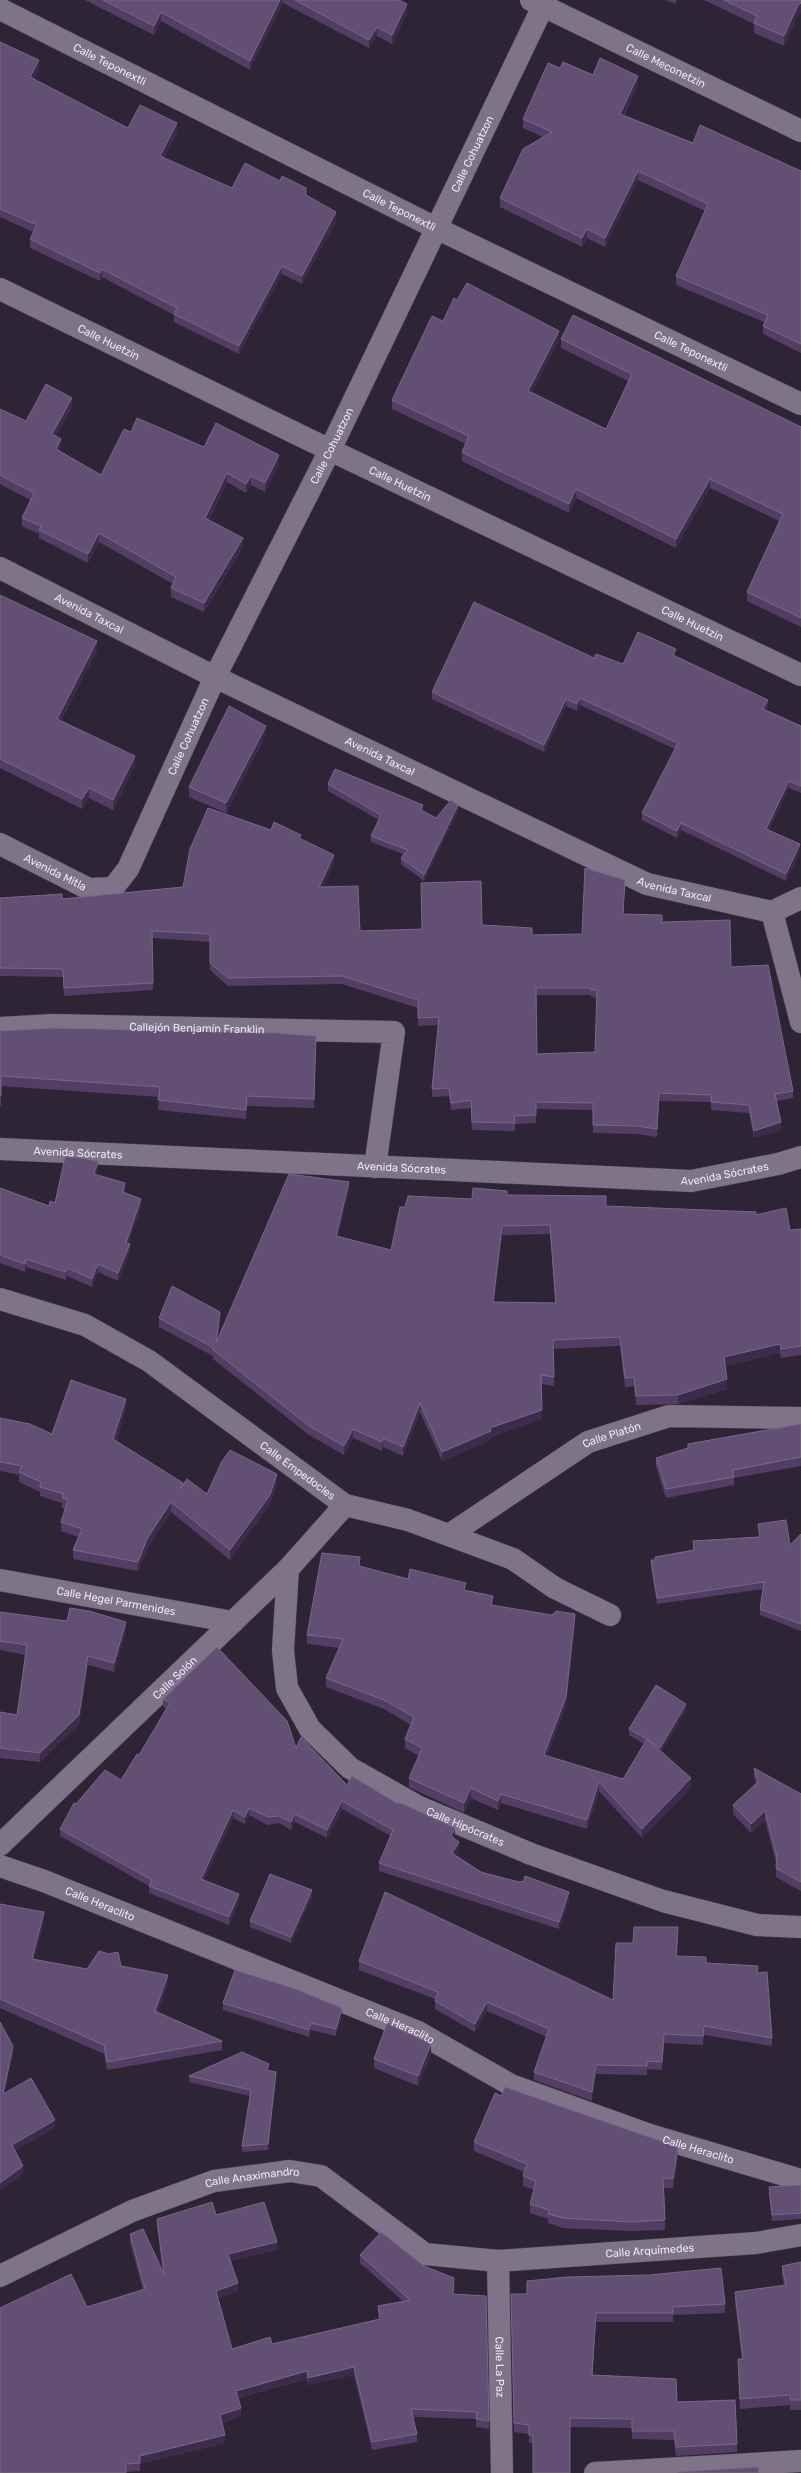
<svg xmlns="http://www.w3.org/2000/svg" width="801" height="2473" font-family="Rubik,sans-serif">
	<style>
		.lines { fill: none; stroke-linecap: round; stroke-linejoin: round }
		.minor-casing { stroke: #494251; stroke-width: 23 }
		.tertiary-casing { stroke: #494251; stroke-width: 23 }
		.minor { stroke: #7e7389; stroke-width: 22 }
		.tertiary { stroke: #7e7389; stroke-width: 22 }
		.wall { fill: #533d65; fill-rule: evenodd }
		.shaded-wall { fill: #3d2b4c }
		.building { fill: #634f74; stroke: #796788; fill-rule: evenodd }
		.labels { text-anchor: middle; stroke-width: 4; stroke-linejoin: round; paint-order: stroke }
		.street-label { font-size: 11px; fill: #eee8f4; stroke: #231a2c }
	</style>
	<rect width="100%" height="100%" fill="#2d2436"/>
	<g class="lines">
		<defs>
			<g id="minor">
				<path id="s1" d="M531,0L801,131"/>
				<path id="s2" d="M0,9L438,229L801,404"/>
				<path id="s3" d="M0,289L330,450L801,675"/>
				<path id="s4" d="M0,568L215,677L647,884L772,912"/>
				<path id="s5" d="M0,844L89,889L113,888"/>
				<path d="M772,912L801,1022"/>
				<path d="M772,912L801,898"/>
				<path id="s6" d="M0,1028L52,1025L394,1032L375,1167"/>
				<path id="s7" d="M0,1299L85,1325L149,1361L345,1505L408,1520L513,1559L555,1588L610,1615"/>
				<path id="s8" d="M449,1535L588,1442L669,1416L801,1418"/>
				<path id="s9" d="M288,1569L283,1650L287,1688L310,1729L350,1768L419,1807L531,1854L663,1901L757,1925L801,1927"/>
				<path id="s10" d="M0,1580L233,1622"/>
				<path id="s11" d="M0,1845L288,1569L345,1505"/>
				<path id="s12" d="M0,1866L44,1881L418,2032L511,2085L650,2135L801,2180"/>
				<path id="s13" d="M498,2261L502,2473"/>
				<path id="s14" d="M0,2276L132,2211L214,2181L290,2171L321,2176L425,2254L498,2261L756,2243L801,2235"/>
			</g>
			<g id="tertiary">
				<path id="s15" d="M113,888L128,869L215,677L330,450L546,0"/>
				<path id="s16" d="M0,1149L691,1181L778,1164L801,1157"/>
				<path d="M595,2473L801,2461"/>
			</g>
		</defs>
		<use href="#minor" class="minor-casing"/>
		<use href="#tertiary" class="tertiary-casing"/>
		<use href="#minor" class="minor"/>
		<use href="#tertiary" class="tertiary"/>
	</g>
	<path class="wall" d="M85,0H399L407,13L392,44L377,36L369,48L283,3L250,70L161,21L154,35Z
		M666,0H677L675,4Z
		M704,0H801V13L798,15L784,46L754,33V24Z
		M0,42L39,69L34,79L128,128L177,132L164,158L232,188L306,195L336,221L302,284L282,274L239,354L174,322V315L102,277L100,281L30,248V239L33,232L0,217Z
		M560,68L638,84L624,116L693,143L801,171V353L763,334V326L764,322L676,285V276L705,211L638,180L605,247L587,238L582,247L500,207V198L543,137L523,128V119Z
		M443,321L559,340L532,392L606,429L628,381L561,348V339L801,427V627L747,601V592L779,521L710,488L676,548L576,498L569,513L498,479L462,461V452L466,444L392,409V400Z
		M72,407L56,436L61,447L59,451L101,475L131,432L204,447L279,464L265,492L251,485L246,493L227,482L209,520L243,547L204,612L171,597V588L173,584L99,542L88,563L39,538V534L22,526V518L30,500L0,484V409L26,421Z
		M0,595L97,650L61,721L135,765L113,810L89,798L82,809L0,768Z
		M676,657L768,707L766,710L801,726V793L789,788L769,830L800,851L786,881L681,830L677,838L642,820V813L675,749L580,705L577,711L566,706L544,752L432,699V692L594,658L623,664Z
		M266,735L226,813L189,797V787Z
		M328,784L423,811L436,818L458,811L424,881L401,864V858L403,854L371,842V836L379,820L328,791Z
		M271,830L301,839L334,862L323,887L360,931L422,929L482,925L532,935L582,934L625,887L623,914L662,922L731,967L793,1091V1098L777,1101L781,1130L754,1138L749,1113L711,1110V1102L659,1101L657,1137L637,1134L593,1133V1110L536,1109V1123L515,1124V1131L472,1130L471,1108L451,1110L449,1096L432,1097V1089L438,1025L418,1026V1008L342,984L228,986L210,970V942L152,938L153,990L64,996L63,977L0,976V898L62,899L183,887ZM536,995H591V997L597,998L595,1052L537,1054Z
		M0,1031L316,1045L314,1108L247,1106L246,1119L158,1110L159,1097L1,1086V1106H0Z
		M98,1169L96,1175L125,1191V1193L141,1207L128,1244L130,1252L118,1281L98,1272L92,1287L67,1276L66,1280L26,1267L25,1272L0,1263V1188L49,1206L55,1203Z
		M349,1191L338,1236L391,1250L405,1207L472,1199L507,1195L606,1206L756,1215L790,1230L801,1229V1355L781,1358L780,1353L725,1366L727,1389L678,1404L636,1405L634,1386L625,1387L620,1346L553,1349L554,1386L541,1384L542,1419L491,1437V1440L442,1461L420,1412L403,1456L383,1447L382,1451L353,1438L344,1455L309,1435L213,1359V1356L159,1327V1318L220,1321L218,1339ZM550,1234L555,1303L494,1302L502,1235Z
		M126,1409L116,1441L183,1484L207,1494L277,1484L270,1504L230,1560L171,1512L147,1549L138,1571L73,1559V1550L78,1537L61,1531V1522L65,1509L62,1508V1503L40,1496V1492L19,1482V1475L0,1471V1418L52,1434Z
		M801,1424V1466L734,1478V1485L666,1498L656,1467V1458L688,1448V1444Z
		M758,1524L790,1545L801,1534V1631L760,1615V1609L763,1589L657,1604L651,1567V1560H655V1557L693,1550V1541L759,1537Z
		M360,1566L408,1579L466,1591L493,1605L575,1623L566,1707L547,1756L623,1779L644,1744L629,1735V1729L686,1710L661,1752L691,1788L642,1838L599,1791L587,1829L501,1803L498,1810L471,1798L464,1813L409,1787V1778L419,1756L405,1748V1739L411,1725L384,1709L326,1687V1678L339,1648L307,1644V1635Z
		M0,1612L126,1631L114,1672L88,1665L79,1724L40,1762L0,1758V1712L17,1715L25,1655L0,1650Z
		M163,1699L296,1748L347,1785L398,1804L455,1835L453,1838L459,1849L455,1856L481,1872L569,1900L559,1929L379,1871V1863L391,1836L342,1809L327,1838L295,1822L291,1830L279,1823L268,1825L249,1815L245,1824L233,1818L204,1880L239,1901L229,1925L149,1893V1886L60,1836V1829L76,1804L121,1780L139,1755L166,1709L163,1706Z
		M754,1768L801,1794V1891L776,1877V1863L765,1820L751,1833L733,1814V1805L756,1783L754,1777Z
		M312,1897L291,1943L250,1927V1921Z
		M0,1904L44,1921L34,1959L87,1969L121,1966L168,1984L157,2012L222,2041V2050L107,2070L104,2054L0,2008Z
		M678,1936L677,1956L706,1963L758,1973L772,2038V2046L704,2035L703,2045L664,2043L662,2070L647,2069V2075L596,2074L592,2101L534,2080V2072L547,2037L487,2011L475,2032L435,2009V1999L359,1970V1961L613,2000L633,1943Z
		M223,2003L342,2015L336,2036L311,2030L309,2037L223,2010Z
		M431,2054L418,2086L374,2068V2059Z
		M269,2071L276,2078L268,2150L242,2152V2146L250,2096L189,2082V2076Z
		M501,2096L678,2156L673,2188H664L665,2230L630,2231L563,2228L548,2223V2219L530,2213V2204L534,2190L523,2186V2176L524,2172L474,2151V2142Z
		M801,2185V2219L772,2221L769,2193V2187Z
		M216,2215L277,2250L231,2261L238,2291L218,2298L232,2349L272,2344L379,2319L378,2306L403,2301L360,2263V2255L424,2266L454,2285L453,2294L486,2296L489,2429L476,2427V2419L413,2417L417,2434V2442L372,2450L354,2375L308,2385L307,2379L238,2398L241,2416L222,2423L225,2443L140,2464V2471L126,2472L87,2307L143,2290L130,2242V2234L163,2271L157,2227V2219Z
		M801,2262V2410H790V2405L740,2409L738,2369V2359H742L735,2302V2292L784,2285L782,2276V2266Z
		M511,2294L725,2304V2313L673,2315V2322H596L592,2375L677,2402L737,2444V2452L676,2456L674,2440L632,2439V2428L570,2427L533,2443H529V2434L514,2432Z"/>
	<path class="shaded-wall" d="M280,0H283V3L250,70V61Z
		M801,3V13L798,15L784,46V36L798,5Z
		M407,4V13L392,44V35Z
		M161,12V21L154,35V26Z
		M377,27V36L369,48V40Z
		M39,60V69L30,86V77Z
		M638,76V84L620,123V114Z
		M177,123V132L160,165V156Z
		M638,171V180L605,247V238Z
		M336,212V221L302,284V276Z
		M587,229V238L582,247V238Z
		M282,266V274L239,354V346Z
		M102,269V277L100,281V273Z
		M559,331V340L528,400V391Z
		M72,398V407L52,443V434Z
		M61,439V447L56,458V449Z
		M279,455V464L265,492V483Z
		M227,473V482L205,527V518Z
		M251,476V485L246,493V484Z
		M710,479V488L676,548V539Z
		M576,489V498L569,513V504Z
		M99,533V542L88,563V554Z
		M243,538V547L204,612V603Z
		M97,641V650L57,729V719Z
		M676,649V656L673,662V655Z
		M580,698V705L577,711V704Z
		M566,699V706L544,752V745Z
		M768,700V707L763,716V709Z
		M266,726V735L226,813V803Z
		M135,756V765L113,810V800Z
		M789,781V788L766,836V829Z
		M89,788V798L82,809V799Z
		M423,805V812L421,810Z
		M458,805V811L424,881V875Z
		M681,823V830L677,838V831Z
		M800,844V851L786,881V874Z
		M334,855V862L319,895V887Z
		M247,1096V1106L246,1119V1110Z
		M781,1122V1130L754,1138V1131Z
		M98,1161V1169L94,1182V1174Z
		M349,1182V1191L336,1245V1236Z
		M125,1183V1191L123,1200V1192Z
		M141,1199V1207L126,1251V1243Z
		M502,1226V1235L493,1311V1302Z
		M130,1244V1252L118,1281V1273Z
		M26,1259V1267L25,1272V1264Z
		M98,1264V1272L92,1287V1279Z
		M67,1268V1276L66,1280V1272Z
		M220,1312V1321L216,1352V1343Z
		M780,1344V1353L724,1366V1357Z
		M727,1379V1389L678,1404V1395Z
		M126,1399V1409L113,1449V1439Z
		M420,1403V1412L403,1456V1447Z
		M542,1410V1419L491,1437V1440L442,1461V1452L490,1428Z
		M353,1429V1438L344,1455V1446Z
		M383,1438V1447L382,1451V1442Z
		M277,1474V1484L270,1504L230,1560V1550Z
		M171,1502V1512L147,1549L138,1571V1562L147,1539Z
		M493,1596V1605H491Z
		M575,1614V1623L566,1707L544,1764V1755Z
		M126,1622V1631L114,1672V1663Z
		M88,1656V1665L79,1724L40,1762V1753Z
		M686,1704V1710L660,1754V1748Z
		M691,1778V1788L642,1838V1829Z
		M599,1782V1791L587,1829V1820Z
		M471,1788V1798L464,1813V1803Z
		M501,1794V1803L498,1810V1801Z
		M342,1801V1809L327,1838V1830Z
		M249,1808V1815L245,1824V1817Z
		M233,1810V1818L201,1887V1879Z
		M765,1811V1820L751,1833V1824Z
		M295,1814V1822L291,1830V1822Z
		M455,1828V1835L451,1844V1836Z
		M459,1842V1849L452,1861V1853Z
		M312,1890V1897L291,1943V1937Z
		M569,1892V1900L559,1929V1922Z
		M239,1894V1901L229,1925V1917Z
		M44,1912V1921L32,1967V1959Z
		M168,1975V1984L155,2020V2011Z
		M487,2002V2011L475,2032V2024Z
		M342,2008V2015L336,2036V2029Z
		M311,2023V2030L309,2037V2030Z
		M664,2034V2043L662,2070V2062Z
		M431,2044V2054L418,2086V2076Z
		M13,2046V2054L3,2102V2094Z
		M596,2065V2074L592,2101V2092Z
		M276,2072V2078L268,2150V2144Z
		M55,2120V2128L12,2153V2145Z
		M678,2147V2156L673,2188V2179Z
		M23,2166V2174L0,2191V2183Z
		M277,2242V2250L228,2262V2254Z
		M238,2283V2291L216,2298V2291Z
		M596,2313V2322L592,2383V2375Z
		M354,2367V2375L308,2385V2378Z
		M307,2371V2379L236,2398V2391Z
		M241,2408V2416L220,2423V2415Z
		M225,2435V2443L140,2464V2456Z"/>
	<path class="building" d="M103,0H280L250,61L161,12L154,26Z
		M295,0H399L407,4L392,35L377,27L369,40Z
		M724,0H801V3L798,5L784,36L754,23L757,16Z
		M0,42L39,60L30,77L128,128L140,105L177,123L160,156L232,188L245,163L280,181L282,176L306,188V195L336,212L302,276L282,266L239,346L174,314L177,308L102,269L100,273L30,239L37,225L0,209Z
		M600,58L638,76L620,114L693,143L700,125L801,171V344L763,326L768,315L676,276L708,204L638,171L605,238L587,229L582,238L500,198L523,149L552,132L523,119L548,63L560,68L563,62L593,75Z
		M467,283L559,331L528,391L606,429L632,374L561,339L573,315L801,427V618L747,592L783,514L710,479L676,539L576,489L569,504L498,470L462,452L469,436L392,400L432,316L443,321L454,298L457,300Z
		M46,384L72,398L52,434L61,439L56,449L101,475L124,429L131,432L137,418L204,447L216,423L279,455L265,483L251,476L246,484L227,473L205,518L243,538L204,603L171,588L176,577L99,533L88,554L39,530L41,526L22,518L34,493L0,475V409L26,421Z
		M0,595L97,641L57,719L135,756L113,800L89,788L82,799L0,759Z
		M474,602L594,658L596,654L623,664L638,632L676,649L673,655L768,700L763,709L801,726V786L789,781L766,829L800,844L786,874L681,823L677,831L642,813L678,743L580,698L577,704L566,699L544,745L432,692Z
		M229,706L266,726L226,803L189,787Z
		M335,769L423,805L421,810L436,818L451,800L458,805L424,875L401,858L408,850L371,836L381,815L328,784Z
		M208,808L271,830L274,822L301,835L299,838L334,855L319,887L358,886L360,931L422,929L421,883L481,881L482,925L532,928V935L582,934L585,868L625,880L623,914L662,915V922L730,920L731,967L768,965L793,1091L775,1094L781,1122L754,1131L749,1105L711,1102V1095L659,1093L657,1129L637,1126L593,1125V1103L536,1102V1115L514,1116L515,1123L472,1122L471,1100L451,1103L449,1088L432,1089L439,1017L418,1018V1000L342,976L228,978L210,963V934L152,931L153,983L64,988L63,969L0,968V898L62,894V899L183,887L190,849ZM536,988H591V990H597L595,1052L537,1054Z
		M52,1028L276,1033L316,1036L314,1099L247,1096L246,1110L158,1100L160,1087L1,1076V1096H0V1031Z
		M65,1157H75L98,1161L94,1174L125,1183L123,1192L141,1199L126,1243L130,1244L118,1273L98,1264L92,1279L67,1268L66,1272L26,1259L25,1264L0,1255V1188L49,1206L50,1201L55,1203Z
		M289,1174L349,1182L336,1236L391,1250L400,1207H405L408,1196L472,1199L473,1188L507,1191V1195L606,1196V1206L756,1212V1215L786,1208L790,1230L801,1229V1346L781,1349L780,1344L724,1357L727,1379L678,1395L636,1396L634,1377L625,1378L620,1337L553,1340L554,1377L541,1375L542,1410L490,1428L491,1431L442,1452L420,1403L403,1447L383,1438L382,1442L353,1429L344,1446L309,1426L213,1350L214,1348L159,1318L172,1286L220,1312L216,1343ZM550,1225L556,1303L493,1302L502,1226Z
		M71,1380L126,1399L113,1439L183,1483L180,1489L187,1479L207,1494L221,1463L230,1450L277,1474L270,1495L230,1550L171,1502L147,1539L138,1562L73,1550L82,1529L61,1522L68,1500L62,1498L64,1494L40,1487L41,1482L19,1472L22,1466L0,1462V1418L30,1424L52,1434Z
		M801,1424V1457L733,1470L734,1477L666,1489L656,1458L688,1448V1444Z
		M786,1520L790,1545L801,1534V1624L760,1609L764,1582L657,1598L651,1560H655V1557L694,1550L693,1541L760,1537L758,1524Z
		M322,1553L360,1557L359,1566L408,1579L410,1569L466,1583L464,1590L493,1596L491,1605L552,1615L556,1611L575,1614L566,1697L544,1755L623,1779L647,1739L691,1778L642,1829L599,1782L587,1820L501,1794L498,1801L471,1788L464,1803L409,1778L422,1748L405,1739L414,1717L384,1700L326,1678L343,1639L307,1635Z
		M70,1608L89,1611L126,1622L114,1663L88,1656L79,1715L40,1753L0,1748V1712L17,1715L27,1645L0,1641V1612L67,1621Z
		M217,1647L287,1721L296,1748L301,1737L347,1785L352,1776L398,1804L399,1802L455,1828L451,1836L459,1842L452,1853L481,1872L519,1882L524,1881L525,1876L569,1892L559,1922L379,1863L393,1830L342,1801L327,1830L295,1814L291,1822L279,1816L268,1817L249,1808L245,1817L233,1810L201,1879L239,1894L229,1917L149,1886L152,1880L60,1829L74,1803L76,1804L105,1770L121,1780L137,1754L139,1755L170,1703L163,1699Z
		M656,1685L686,1704L660,1748L647,1739L629,1729Z
		M754,1768L801,1794V1882L776,1868L777,1857L765,1811L751,1824L733,1805L758,1782Z
		M270,1874L312,1890L291,1937L250,1921Z
		M385,1892L613,2000L616,1943H633L634,1927H678L676,1956L706,1957V1963L758,1966L757,1973L767,1972L772,2038L704,2026L703,2036L664,2034L662,2062L647,2061V2066L596,2065L592,2092L534,2072L549,2029L487,2002L475,2024L435,2001L438,1992L359,1961Z
		M0,1904L44,1912L32,1959L87,1969L99,1951L109,1954L118,1952L121,1966L168,1975L155,2011L222,2041L107,2062L104,2045L0,1999Z
		M235,1970L293,1988L342,2008L336,2029L311,2023L309,2030L223,2003Z
		M0,2022L13,2046L3,2094L31,2078L55,2120L12,2145L23,2166L0,2183Z
		M387,2023L431,2044L418,2076L374,2059Z
		M242,2052L269,2064L267,2070L276,2072L268,2144L242,2146L251,2090L189,2076Z
		M505,2087L678,2147L673,2179L663,2178L665,2220L630,2222L563,2218L548,2214L549,2210L530,2204L536,2181L523,2176L527,2164L474,2142L495,2093L501,2096Z
		M801,2185V2213L772,2215L769,2187Z
		M212,2202L216,2215L264,2202L277,2242L228,2254L238,2283L216,2291L232,2349L270,2337L272,2344L380,2319L378,2306L410,2300L360,2255L381,2232L424,2266L454,2278L453,2294L486,2296L489,2421L476,2419L477,2412L411,2409L417,2434L372,2442L354,2367L308,2378L307,2371L236,2391L241,2408L220,2415L225,2435L140,2456V2463L126,2464V2473H0V2308L71,2274L87,2307L145,2289L130,2234L143,2229L164,2274L157,2219Z
		M801,2262V2400H790V2395L740,2399L738,2359H743L735,2292L786,2285L782,2266Z
		M721,2268L725,2304L673,2307V2313H596L592,2375L676,2379L677,2402L735,2400L737,2444L676,2447L674,2431H632V2419L570,2418V2473H533V2435H529V2425L514,2423L511,2294H527V2281L568,2277L649,2275Z
		M758,2467L759,2473H678V2472Z"/>
	<g class="labels">
		<g class="street-label">
			<text dy="4" stroke="none"><textPath href="#s2" startOffset="123">Calle Teponextli</textPath></text>
			<text dy="4" stroke="none"><textPath href="#s1" startOffset="150">Calle Meconetzin</textPath></text>
			<text dy="4" stroke="none"><textPath href="#s15" startOffset="818">Calle Cohuatzon</textPath></text>
			<text dy="4" stroke="none"><textPath href="#s2" startOffset="447">Calle Teponextli</textPath></text>
			<text dy="4" stroke="none"><textPath href="#s3" startOffset="121">Calle Huetzin</textPath></text>
			<text dy="4" stroke="none"><textPath href="#s2" startOffset="771">Calle Teponextli</textPath></text>
			<text dy="4" stroke="none"><textPath href="#s15" startOffset="494">Calle Cohuatzon</textPath></text>
			<text dy="4" stroke="none"><textPath href="#s3" startOffset="445">Calle Huetzin</textPath></text>
			<text dy="4" stroke="none"><textPath href="#s4" startOffset="100">Avenida Taxcal</textPath></text>
			<text dy="4" stroke="none"><textPath href="#s3" startOffset="769">Calle Huetzin</textPath></text>
			<text dy="4" stroke="none"><textPath href="#s15" startOffset="170">Calle Cohuatzon</textPath></text>
			<text dy="4" stroke="none"><textPath href="#s4" startOffset="424">Avenida Taxcal</textPath></text>
			<text dy="4" stroke="none"><textPath href="#s5" startOffset="62">Avenida Mitla</textPath></text>
			<text dy="4" stroke="none"><textPath href="#s4" startOffset="748">Avenida Taxcal</textPath></text>
			<text dy="4" stroke="none"><textPath href="#s6" startOffset="197">Callejón Benjamín Franklin</textPath></text>
			<text dy="4" stroke="none"><textPath href="#s16" startOffset="78">Avenida Sócrates</textPath></text>
			<text dy="4" stroke="none"><textPath href="#s16" startOffset="402">Avenida Sócrates</textPath></text>
			<text dy="4" stroke="none"><textPath href="#s16" startOffset="726">Avenida Sócrates</textPath></text>
			<text dy="4" stroke="none"><textPath href="#s8" startOffset="192">Calle Platón</textPath></text>
			<text dy="4" stroke="none"><textPath href="#s7" startOffset="347">Calle Empedocles</textPath></text>
			<text dy="4" stroke="none"><textPath href="#s10" startOffset="118">Calle Hegel Parmenides</textPath></text>
			<text dy="4" stroke="none"><textPath href="#s11" startOffset="242">Calle Solón</textPath></text>
			<text dy="4" stroke="none"><textPath href="#s9" startOffset="352">Calle Hipócrates</textPath></text>
			<text dy="4" stroke="none"><textPath href="#s12" startOffset="107">Calle Heraclito</textPath></text>
			<text dy="4" stroke="none"><textPath href="#s12" startOffset="431">Calle Heraclito</textPath></text>
			<text dy="4" stroke="none"><textPath href="#s12" startOffset="755">Calle Heraclito</textPath></text>
			<text dy="4" stroke="none"><textPath href="#s14" startOffset="273">Calle Anaximandro</textPath></text>
			<text dy="4" stroke="none"><textPath href="#s14" startOffset="698">Calle Arquímedes</textPath></text>
			<text dy="4" stroke="none"><textPath href="#s13" startOffset="106">Calle La Paz</textPath></text>
		</g>
	</g>
</svg>
